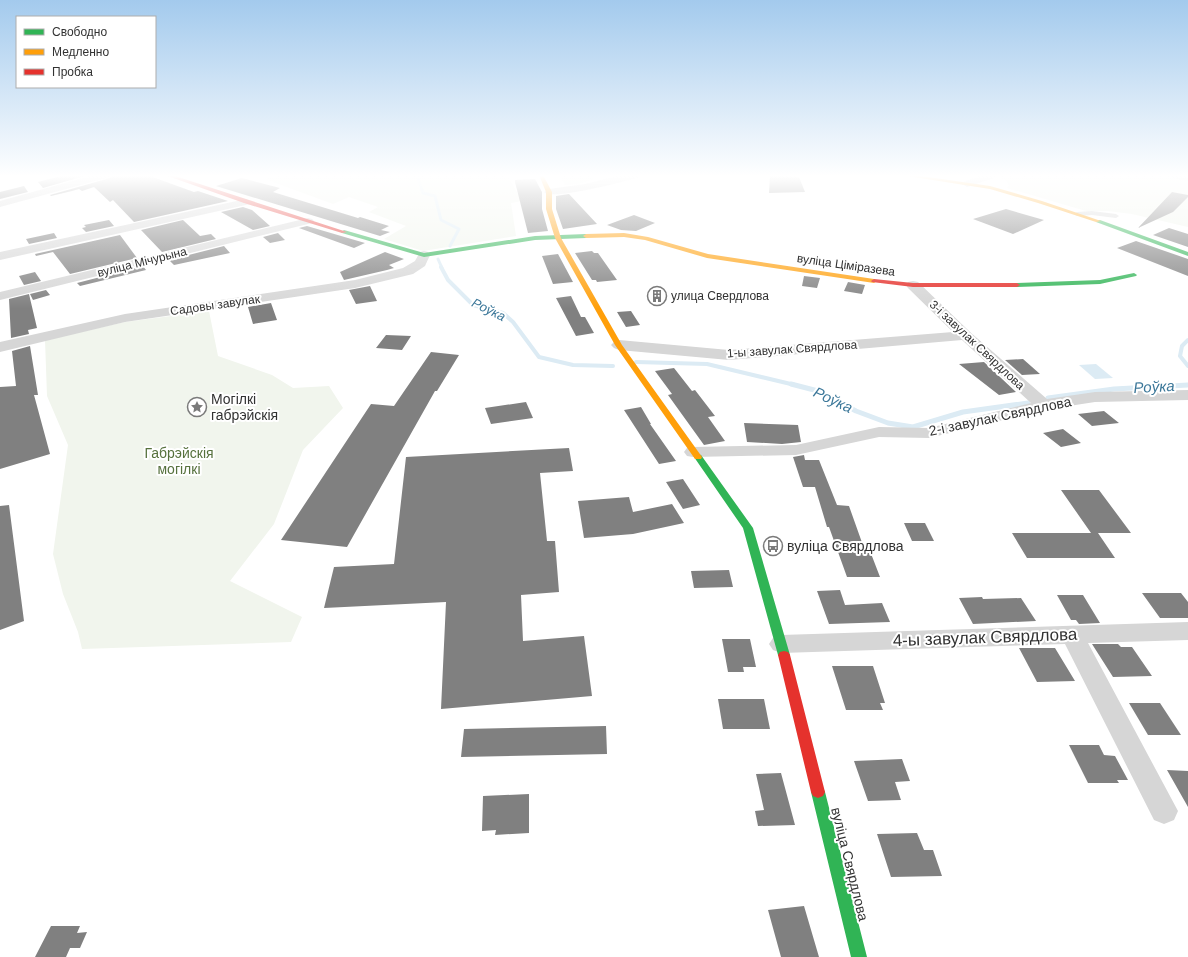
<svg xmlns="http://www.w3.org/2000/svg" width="1188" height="957" font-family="Helvetica,sans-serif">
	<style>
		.green { fill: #f1f5ed }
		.water { fill: #dcebf4 }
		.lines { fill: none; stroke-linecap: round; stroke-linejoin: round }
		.stream-far2 { stroke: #dcebf4; stroke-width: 3 }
		.stream-far1 { stroke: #dcebf4; stroke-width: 4 }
		.stream { stroke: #dcebf4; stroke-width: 5 }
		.building { fill: #808080 }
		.lane { fill: #d6d6d6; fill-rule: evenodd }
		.street { fill: #d6d6d6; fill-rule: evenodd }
		.fast { fill: #30b455; fill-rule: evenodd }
		.slow { fill: #ff9f0a; fill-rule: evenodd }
		.jam { fill: #e5322d; fill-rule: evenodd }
		.labels { text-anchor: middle; stroke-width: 4; stroke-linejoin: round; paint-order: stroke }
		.far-street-label { font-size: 12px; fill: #323232; stroke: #fff }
		.far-poi-label { font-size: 12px; fill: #323232; stroke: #fff; text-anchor: start }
		.far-water-label { font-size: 13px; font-style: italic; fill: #3b7799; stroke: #fff }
		.poi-label { font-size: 14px; fill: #323232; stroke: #fff; text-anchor: start }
		.street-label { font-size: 14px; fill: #323232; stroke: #fff }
		.park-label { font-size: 14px; fill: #56713d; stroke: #fff }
		.water-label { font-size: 15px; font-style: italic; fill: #3b7799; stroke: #fff }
		.near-street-label { font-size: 17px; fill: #323232; stroke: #fff }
	</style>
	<rect width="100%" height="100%" fill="#fff"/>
	<path class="green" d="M279,175H507L522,201L511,203L516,236L423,251L384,239L406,226L369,212L378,207L349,197L333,204L265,179Z
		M559,175H596L590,177L595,179L578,184L565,185Z
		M1006,175H1166L1188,180V227L1132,214L1108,211H1086L1007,188L1009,185L1006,181L999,177Z
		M209,311L218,356L272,375L293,388L329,386L343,408L303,450L274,524L230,581L302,617L291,642L82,649L78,632L63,594L53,554L68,445L47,396L45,340L125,322Z"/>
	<path class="water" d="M1096,364L1113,378L1095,379L1079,365Z"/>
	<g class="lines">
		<path class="stream-far2" d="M417,175L423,193L435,196L441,220L459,229L450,246
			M438,259L442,268"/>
		<path class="stream-far1" d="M441,267L448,280L473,305L503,313L513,322L539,357L573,365L613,366
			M1188,340L1182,346L1180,356L1188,366
			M636,362L707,364L795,385
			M1181,385H1188"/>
		<path class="stream" d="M791,384L818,391L856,411L888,423L913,427L963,412L1028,403
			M1048,398L1114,389L1188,385"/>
	</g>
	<path class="building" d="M65,175H88L43,188L38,182Z
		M112,175H147L194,192L198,191L228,201L134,222L113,200L110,202L94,187L82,191L79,189L72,191L51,196L50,195L110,178Z
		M770,176L799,177L805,192L769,193Z
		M242,178L280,188L273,192L358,218L360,217L389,226L381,230L390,232L380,236L216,186Z
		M535,179L542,192V209L548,231L528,233L515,182V180Z
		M24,186L28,192L0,199V192Z
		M1172,192L1188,195V197L1173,212L1138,228Z
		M569,194L597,224L563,229L556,209V196Z
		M243,207L252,210L270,226L253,230L221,212Z
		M1006,209L1044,220L1013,234L973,219Z
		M634,215L655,223L636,231L621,230L607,225Z
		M109,220L114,226L86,232L82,228L86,227L84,225Z
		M183,220L200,236L211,234L216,239L162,252L141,230Z
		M307,226L365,243L354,248L299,228Z
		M1169,228L1188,234V247L1153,235Z
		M54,233L57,238L29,244L26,239Z
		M278,233L285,240L270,243L263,237Z
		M120,235L137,258L70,274L53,252L36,256L35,254Z
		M1136,241L1188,259V276L1117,248Z
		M224,246L230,253L174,265L169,260Z
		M592,251L594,253H598L617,280L597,282L596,280H592L575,253Z
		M385,252L404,259L389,265L394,268L387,270L344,280L340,272Z
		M558,254L573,282L553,284L542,256Z
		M858,264L872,266L870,273L853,271Z
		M143,266L146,270L80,286L77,283Z
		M35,272L41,281L24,285L19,276Z
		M804,276L820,278L817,288L802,286Z
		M848,282L865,285L862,294L844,291Z
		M370,286L377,301L356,304L349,290Z
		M46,290L50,295L33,300L30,294Z
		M29,294L37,328L28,330L29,334L11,338L9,299Z
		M571,296L581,317H585L594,333L576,336L556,298Z
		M271,303L277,320L253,324L248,307Z
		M631,311L640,325L626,327L617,312Z
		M386,335L411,336L402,350L376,348Z
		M30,346L38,395H34L50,454L0,469V387L16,386L12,351Z
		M431,352L459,355L437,391H435L347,547L281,540L371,404L394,406Z
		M1023,359L1040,374L1022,375L1005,360Z
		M984,362L1016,392L999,395L959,364Z
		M674,368L692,391L695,390L715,416L708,417L725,441L704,445L668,395L672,394L655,371Z
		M526,402L533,418L491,424L485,408Z
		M641,407L651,424H650L676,461L659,464L624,410Z
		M1104,411L1119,423L1092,426L1078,414Z
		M744,423L798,425L801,442L782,444L747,442Z
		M1063,429L1081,443L1061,447L1043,433Z
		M569,448L573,471L540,473L547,541H555L559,592L521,595L523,641L584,636L592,696L441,709L446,602L324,608L334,567L394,564L406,457Z
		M804,455L805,460H819L837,505L849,506L865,551H870L880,577H847L829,527H827L815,487H803L793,457Z
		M683,479L700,505L683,509L666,482Z
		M1061,490H1099L1131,533H1091Z
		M629,497L633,512L672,504L684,523L633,534L584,538L578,501Z
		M9,505L24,621L0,630V506Z
		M904,523H925L934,541H912Z
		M1012,533H1098L1115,558H1027Z
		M729,570L733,587L694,588L691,571Z
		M840,590L845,605L882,603L890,622L829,624L817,591Z
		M1142,593H1181L1188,602V618H1160Z
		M1057,595H1083L1100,623L1079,624L1076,620H1071Z
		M982,597L983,599L1021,598L1036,621L973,624L959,598Z
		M722,639H750L756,667H743L744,672H728Z
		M1092,644H1118L1121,647H1132L1152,676L1113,677Z
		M1019,648H1055L1075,681L1037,682Z
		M832,666H873L885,703H880L883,710H846Z
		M718,699H764L770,729H723Z
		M1129,703H1160L1181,735H1148Z
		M606,726L607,754L461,757L464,729Z
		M1069,745H1099L1104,755L1115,756L1128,780H1117L1119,783H1088Z
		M902,759L910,781L895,782L901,800L868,801L854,761Z
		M1167,770L1188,771V807Z
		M781,773L795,825L758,826L755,811L764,810L756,774Z
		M529,794V833L495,835L496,830L482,831L483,796Z
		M917,833L924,850H933L942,876L891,877L877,834Z
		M804,906L819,957H781L768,910Z
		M51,926H80L77,933L87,932L80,948H70L66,957H35Z"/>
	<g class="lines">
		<path class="lane" d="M1092,211L1116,214L1119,216L1116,218L1092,215L1077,216L1074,214L1077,212Z"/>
		<path class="street" d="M94,175H111L110,177L0,207V201Z
			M622,175H641L640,177C626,181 551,201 544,192L549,189L585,184Z
			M983,175H998L997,177L967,187L962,184L963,182Z
			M1169,175H1188V181L1170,177Z
			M246,199L251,202L250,204L0,260V252Z
			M308,218L312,219L314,221L312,223L0,300V292Z
			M424,251L428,252L430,255L425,266L413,274L355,288L125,322L0,352V342L125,314L355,280L403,268L415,261L420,252Z
			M913,281L918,282L970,332L1047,399L1095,392L1188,390V400L1095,402L1043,410L929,438L879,437L796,455L693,457L687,456L684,452L687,448L693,447L796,445L879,427L929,428L1031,403L962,340L729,360L619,350L614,348L611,345L614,342L619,340L729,350L953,332L908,288L906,285L908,282Z
			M1188,622V640L1088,643L1178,811L1174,820L1164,824L1154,820L1065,644L781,653L773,650L769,644L773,638L781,635Z"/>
		<path class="fast" d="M1096,220H1100L1188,252V256L1096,222Z
			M344,230L424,253L535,236L586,234L589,236L586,238L535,240L424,257L342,233L341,232Z
			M1134,273L1137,275L1136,276L1100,284L1017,287L1014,285L1017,283L1100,280Z
			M698,454L701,455L753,528L790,655L788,658L784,659L780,658L778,655L743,528L694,457Z
			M818,786L823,788L825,792L867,957H851L811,792L813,788Z"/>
		<path class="slow" d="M539,175H543L552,192V209L561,238L622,345L702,457L701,459H695L615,345L555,238L546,209V192Z
			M901,175H914L990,186L1042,201L1101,221L1096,222L1038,203L990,189Z
			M624,233L648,237L708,254L874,279L877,281L874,283L707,258L645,240L624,237L586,238L583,236L586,234Z"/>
		<path class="jam" d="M165,175H172L347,232L342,233L244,203Z
			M874,279L913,283H1017L1020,285L1017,287H913L872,282L871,281Z
			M784,651L788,652L790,655L825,792L823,796L818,798L813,796L811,792L778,655L780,652Z"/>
	</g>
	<linearGradient id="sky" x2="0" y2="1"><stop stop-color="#a3caed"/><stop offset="0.57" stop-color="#fff"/><stop offset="1" stop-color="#fff" stop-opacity="0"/></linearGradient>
	<rect width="1188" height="309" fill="url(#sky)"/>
	<defs>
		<symbol id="building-ring" viewBox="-11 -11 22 22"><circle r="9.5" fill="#fff" stroke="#7a7a7a" stroke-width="1.5"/><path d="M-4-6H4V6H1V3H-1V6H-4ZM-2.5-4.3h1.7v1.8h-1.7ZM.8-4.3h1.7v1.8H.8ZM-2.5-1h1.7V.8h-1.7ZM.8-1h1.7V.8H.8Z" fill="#7a7a7a"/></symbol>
		<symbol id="sight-ring" viewBox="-11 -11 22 22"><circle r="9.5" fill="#fff" stroke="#7a7a7a" stroke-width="1.5"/><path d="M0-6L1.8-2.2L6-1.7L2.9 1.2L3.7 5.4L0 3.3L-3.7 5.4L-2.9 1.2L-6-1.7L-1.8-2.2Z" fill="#7a7a7a"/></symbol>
		<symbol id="bus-ring" viewBox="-11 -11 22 22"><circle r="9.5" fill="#fff" stroke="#7a7a7a" stroke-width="1.5"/><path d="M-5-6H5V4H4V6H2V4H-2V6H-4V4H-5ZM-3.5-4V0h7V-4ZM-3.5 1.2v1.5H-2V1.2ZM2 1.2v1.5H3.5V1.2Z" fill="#7a7a7a"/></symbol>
	</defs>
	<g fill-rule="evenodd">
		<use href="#building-ring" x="646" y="285" width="22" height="22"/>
		<use href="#sight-ring" x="186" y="396" width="22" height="22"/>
		<use href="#bus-ring" x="762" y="535" width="22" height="22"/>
	</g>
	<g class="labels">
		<g class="far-street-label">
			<text transform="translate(142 262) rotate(-14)" y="4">вуліца Мічурына</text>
			<text transform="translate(846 265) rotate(8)" y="4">вуліца Ціміразева</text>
			<text transform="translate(215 305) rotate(-8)" y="4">Садовы завулак</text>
			<text transform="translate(977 345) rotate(43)" y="4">3-і завулак Свярдлова</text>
			<text transform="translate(792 349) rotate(-4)" y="4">1-ы завулак Свярдлова</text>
		</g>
		<g class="far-poi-label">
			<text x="671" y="300">улица Свердлова</text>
		</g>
		<g class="far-water-label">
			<text transform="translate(489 309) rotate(26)" y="5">Роўка</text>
		</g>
		<g class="poi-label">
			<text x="211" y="404">Могілкі<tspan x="211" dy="16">габрэйскія</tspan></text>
			<text x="787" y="551">вуліца Свярдлова</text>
		</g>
		<g class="street-label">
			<text transform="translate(1000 416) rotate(-12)" y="5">2-і завулак Свярдлова</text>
			<text transform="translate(850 864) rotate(76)" y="5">вуліца Свярдлова</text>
		</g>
		<g class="park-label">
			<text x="179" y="458">Габрэйскія<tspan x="179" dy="16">могілкі</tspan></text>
		</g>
		<g class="water-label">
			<text transform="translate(1154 387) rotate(-3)" y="5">Роўка</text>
			<text transform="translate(833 400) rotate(25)" y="5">Роўка</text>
		</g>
		<g class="near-street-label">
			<text transform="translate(985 637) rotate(-2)" y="6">4-ы завулак Свярдлова</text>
		</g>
	</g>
	<rect x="16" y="16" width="140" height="72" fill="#ffffff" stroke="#adadad"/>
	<rect x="24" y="29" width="20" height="6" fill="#30b455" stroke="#adadad"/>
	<text x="52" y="36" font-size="12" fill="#323232">Свободно</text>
	<rect x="24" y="49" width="20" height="6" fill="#ff9f0a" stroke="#adadad"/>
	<text x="52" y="56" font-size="12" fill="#323232">Медленно</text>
	<rect x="24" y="69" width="20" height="6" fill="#e5322d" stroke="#adadad"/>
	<text x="52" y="76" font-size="12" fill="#323232">Пробка</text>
</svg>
